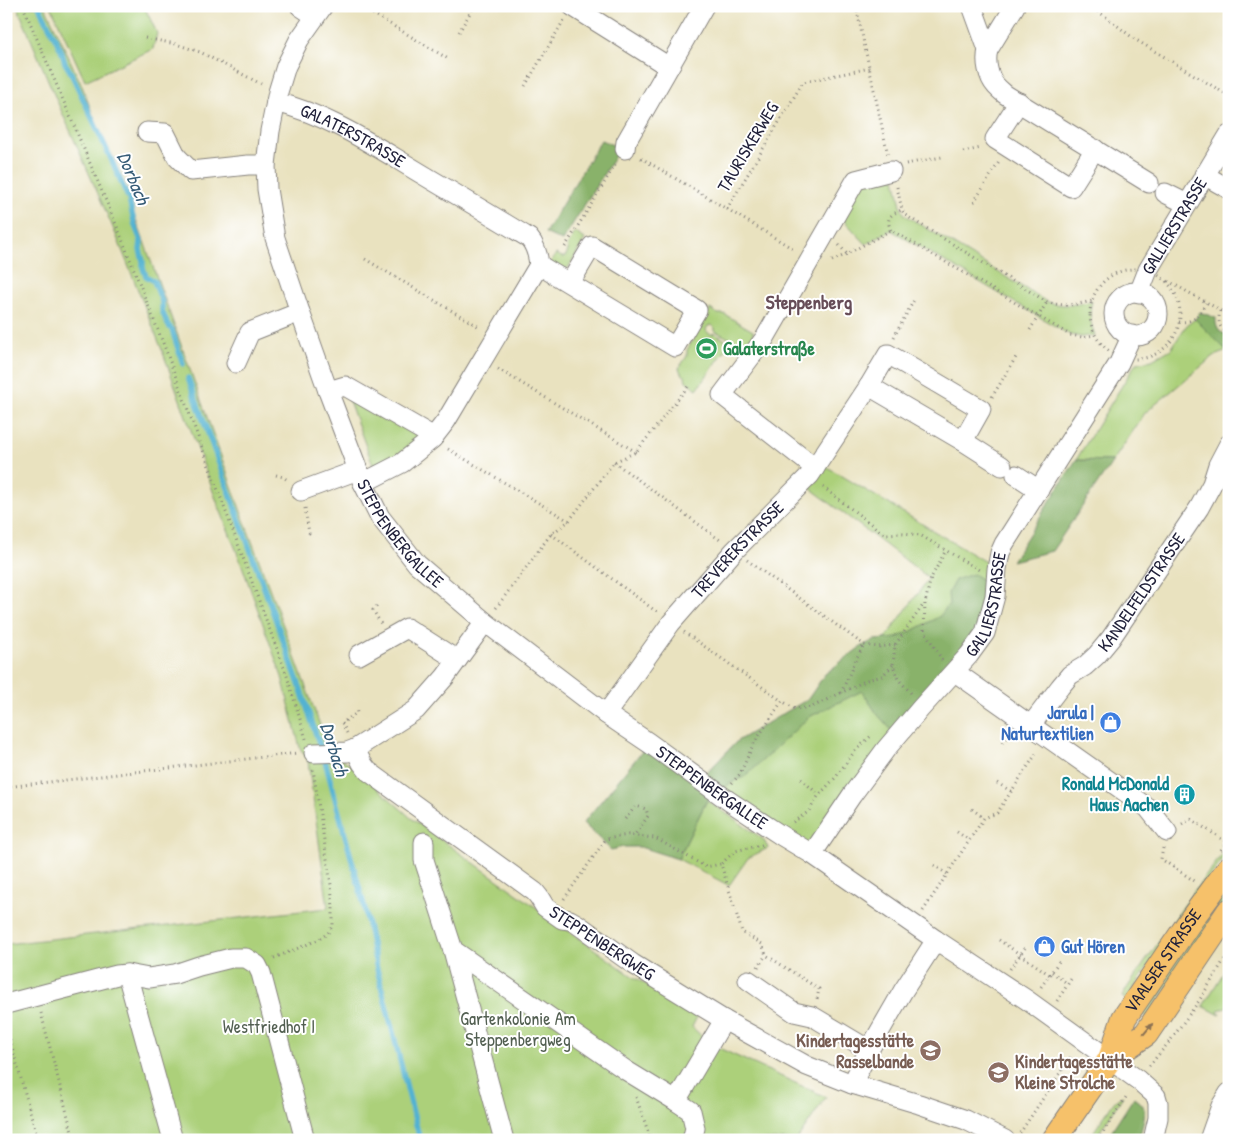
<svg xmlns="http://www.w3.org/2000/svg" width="1235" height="1146" font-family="'Patrick Hand',sans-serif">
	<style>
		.green { fill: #acd07a; stroke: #67795a }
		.forest { fill: #89b26a; stroke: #566a52 }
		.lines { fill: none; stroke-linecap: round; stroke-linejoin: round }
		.stream { stroke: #53b2d1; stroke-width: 5.5 }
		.minor-casing { stroke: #86827d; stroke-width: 21 }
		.major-casing { stroke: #86827d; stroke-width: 26 }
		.path { stroke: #86827d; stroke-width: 3; stroke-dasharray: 1 4; stroke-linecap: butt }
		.minor { stroke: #fff; stroke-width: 19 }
		.major { stroke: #f6c16b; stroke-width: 24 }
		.oneway { fill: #8c7253 }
		.labels { text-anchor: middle; stroke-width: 4; stroke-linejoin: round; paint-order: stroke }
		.street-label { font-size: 18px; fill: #22223b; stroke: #fff }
		.leisure-label { font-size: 18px; font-weight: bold; fill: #27864d; stroke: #fff; text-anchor: start }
		.shop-label { font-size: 18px; font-weight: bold; fill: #366cbe; stroke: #fff; text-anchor: end }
		.culture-label { font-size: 18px; font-weight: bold; fill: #0d838f; stroke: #fff; text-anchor: end }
		.park-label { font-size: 18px; fill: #525f51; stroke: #fff }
		.education-label { font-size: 18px; font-weight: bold; fill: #785e54; stroke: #fff; text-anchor: end }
		.water-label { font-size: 19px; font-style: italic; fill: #365c77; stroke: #fff }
		.neighbourhood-label { font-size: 19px; font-weight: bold; fill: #674d58; stroke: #fff }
	</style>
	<rect width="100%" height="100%" fill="#fff"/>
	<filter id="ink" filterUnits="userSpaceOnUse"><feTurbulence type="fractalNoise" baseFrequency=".02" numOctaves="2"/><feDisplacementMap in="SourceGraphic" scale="10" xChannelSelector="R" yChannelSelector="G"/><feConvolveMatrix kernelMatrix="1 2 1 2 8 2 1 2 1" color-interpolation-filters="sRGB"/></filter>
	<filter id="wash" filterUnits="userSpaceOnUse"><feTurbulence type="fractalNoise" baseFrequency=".0096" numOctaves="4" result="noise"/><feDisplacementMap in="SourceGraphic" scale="20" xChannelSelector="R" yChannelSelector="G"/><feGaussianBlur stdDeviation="1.12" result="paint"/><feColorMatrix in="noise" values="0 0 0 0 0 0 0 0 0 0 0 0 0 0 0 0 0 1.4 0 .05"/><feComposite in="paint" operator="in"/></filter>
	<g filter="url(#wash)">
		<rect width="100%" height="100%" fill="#e9e2bf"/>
		<path class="green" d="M17,6H45L82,86L105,147L137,222L240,509L327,744L343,760L373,784L411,818L632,976L698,1015L692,1027L710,1044L826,1097L797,1140H6V944L328,908L308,761L300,748L282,677L240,560L214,494L162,350L114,230L53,92Z
			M51,6H144L157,33L153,49L85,81Z
			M895,178L902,210L905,215L1047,302C1064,307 1075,305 1092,301C1089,313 1090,323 1095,335L1082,337L1070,335L891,230L866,244L837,213L856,180Z
			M575,232L585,239L568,268L561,271L549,264L556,254L562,257H565L568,251V248L567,247Z
			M710,309L718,314H724L753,331L754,336L747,347H746C735,341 726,337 715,331V328L712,325L708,326L706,329L707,332L710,334H713L714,333L729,342L730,344L697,389L686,381L685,376L681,373L679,368L687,356V350Z
			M1195,319L1227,351L1214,356L1145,413L1113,461L1076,460L1136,363L1152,360L1171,349L1186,326Z
			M346,393L382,419L389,420L421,435C414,450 389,460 374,468Z
			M819,462L997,569L812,854L718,793L879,647L929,578L802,482Z
			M707,800L763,839L768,848L748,858L730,884L728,885L678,859Z
			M1229,846V852L1197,893L1126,1000L1122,997L1127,988L1194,891Z
			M1229,885V895L1147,1017L1140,1013Z
			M1229,964V1002L1226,1008L1218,1010L1220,1015L1203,1006Z
			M1123,1096L1094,1140H1088L1114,1102L1120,1097Z"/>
		<path class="forest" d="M601,140L620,148L562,241L545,233Z
			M1200,312L1216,318C1215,327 1219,334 1229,335V352L1227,351L1195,319Z
			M1076,460L1113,461L1052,551L1012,561Z
			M973,574L996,588L992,611L897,736L877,714L862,691L809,717L746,776L731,783L707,800L678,859L640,847H623L611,850L583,823L649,743L700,780L737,741L808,699L825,674L859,648L874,640L896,638L916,629L940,616L949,604L948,593L955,580Z
			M1134,1097C1137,1100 1141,1102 1143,1106C1147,1115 1141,1131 1138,1140H1106Z"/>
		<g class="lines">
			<path class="stream" d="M39,6L61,50L65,63L70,71L112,161L129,200L135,226L141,241L140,250L143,261V268L146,276L154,281L162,302V311L168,325L172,330L183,364
				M188,378L300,687L325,761L364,905L376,965L420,1140"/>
		</g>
	</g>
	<g filter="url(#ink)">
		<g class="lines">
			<defs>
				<g id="minor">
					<path d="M300,6L315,16"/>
					<path id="s1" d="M323,6L299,40L286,66L278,92L270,131L266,165L267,189L275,238L300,312L328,391L358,470L363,483L380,517L417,564L485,622L606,714L649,743L729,801L782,836L812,854L936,940L1027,1000L1138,1080L1156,1096L1158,1103V1118L1153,1140"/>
					<path d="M572,6L669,67L704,6"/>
					<path d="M972,6L988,50"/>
					<path d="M1015,6L988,50C985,61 988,77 996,86C999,89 1002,92 1006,95L1149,183"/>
					<path id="s2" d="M276,102C320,113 359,136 397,159C441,186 485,211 529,238C536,246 538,255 539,265L446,421L432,439L402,463L363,483"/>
					<path d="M1019,102L995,139L1071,187L1095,149"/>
					<path d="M147,132L165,133L177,157L191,171L248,165H266"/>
					<path d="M625,149L626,142L669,67"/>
					<path d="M1204,175L1229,189"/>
					<path d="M1165,193L1187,204"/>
					<path d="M539,265L675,347L697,310L592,246L570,283"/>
					<circle cx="1136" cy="314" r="22"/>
					<path id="s3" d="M1139,293L1148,270L1229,135"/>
					<path d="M888,354L981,409L963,441L869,386Z"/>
					<path d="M236,363L250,332L300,312"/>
					<path d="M328,391L345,386L434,437"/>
					<path d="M963,441L1002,466"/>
					<path d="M815,468L722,395L765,338L856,180L891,171"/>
					<path d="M1016,475L1039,490"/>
					<path d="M301,491L358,470"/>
					<path d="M359,655L407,628L457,660"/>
					<path d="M955,672L1148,808L1167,832"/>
					<path id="s4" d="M606,714L671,623L734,551L810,475L869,386"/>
					<path id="s5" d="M1031,725L1060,687L1070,675L1085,666L1097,655L1111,638L1199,508L1212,484L1218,465L1229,444"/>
					<path d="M355,749L362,763L368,771L535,892L539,897L545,907L562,919L570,920L577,924L633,964L724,1020L807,1066L852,1084L869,1050L903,991L936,940"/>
					<path d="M314,753L347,752L355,749L416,710L445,677L485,622"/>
					<path d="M424,842V860L453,950L627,1071L676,1101"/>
					<path id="s6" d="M812,854L852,795L886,749L921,708L969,655L985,633L995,596L997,569L1000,553L1004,544L1119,363L1132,335"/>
					<path d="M453,950L504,1140"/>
					<path d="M127,974L173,1140"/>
					<path d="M748,980L794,1012L812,1016L869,1050"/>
					<path d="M6,1004L117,975L127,974L149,978L175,974L199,966L231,958H246L257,965L261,973L305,1140"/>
					<path d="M852,1084L919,1104L966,1120L1005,1140"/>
					<path d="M692,1140L695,1128L691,1111L676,1101L724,1020"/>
					<path d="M1209,1140L1221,1106L1229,1093"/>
				</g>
				<g id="major">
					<path d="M1110,1059L1146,1034L1229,911"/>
					<path id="s7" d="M1054,1140L1110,1059L1124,1018L1193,917L1229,868"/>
				</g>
			</defs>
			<use href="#minor" class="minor-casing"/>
			<use href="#major" class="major-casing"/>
			<path class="path" d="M23,6L118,229L165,348L287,676L306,739
				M360,6L450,60
				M856,6L888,155
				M1089,6L1105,16L1133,38L1229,96
				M459,32L474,6
				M145,38L176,44L200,52L261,84
				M525,86L564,20
				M963,152L981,148
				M641,158L727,209L803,82L870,68
				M906,164L942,157
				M897,187L902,210L905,215L1047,302C1064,307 1075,305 1092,301
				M974,202L999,162
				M727,209L795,250
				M891,230C885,218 891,214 902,210
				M839,245L847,254L891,230L1070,335L1082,337L1095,335
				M565,247L617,162
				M365,259L481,328
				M832,261L847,254
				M1090 314a45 45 0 1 1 90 0a45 45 0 1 1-90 0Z
				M1168,281L1229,315
				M1220,311C1218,320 1218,330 1229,332
				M1179,322C1196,322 1198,316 1206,303
				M1030,330L1047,302
				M894,337L914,300
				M729,342L732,339
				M498,369L636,452
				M992,397L1016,357
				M448,449L569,521
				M614,462L720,540
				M276,475L283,477L289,481
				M823,487L880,531L887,534L903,533L920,535L979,570
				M305,508L309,533L305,535
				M551,534L657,612
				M747,560L864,645L879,647L895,645
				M377,606L373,610L381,624
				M496,608L551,534L569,521L614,462L636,452L690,384
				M684,632L782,701
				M942,660L924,630L925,603L931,578L946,550
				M841,693L856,659L864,645
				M911,693L898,679L893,665L895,645L924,604
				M347,733L342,723L357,713L356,708
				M1003,743L1010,733
				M801,779L819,795
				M732,783L740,774L753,745L782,701L795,709L812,707L867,680L882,676L893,665
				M997,783L1011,791
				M6,787L298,753
				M972,809L984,818
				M625,819L636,806L646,809L648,816L634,836
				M793,822L808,812L819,795L836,777L854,752L872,735
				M1182,824L1191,819L1226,842
				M957,832L969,840
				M762,845L735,851L721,864L742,932L762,944L766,955L819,989L817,999
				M1163,848L1161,859L1196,882
				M1221,850L1229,838
				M934,865L947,874
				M564,899L606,839L628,835L655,838L706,867L721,864
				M923,911L984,818L997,813L1038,751
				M999,940L1050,975
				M274,958L318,940L328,933L333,925V908L331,885L313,769
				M758,967L766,955
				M1010,969L1027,945
				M1052,972L1068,984
				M1041,987L1060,960
				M1057,1001L1073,976
				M41,1013L74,1140
				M6,1025L38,1140
				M1149,1066L1170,1041L1199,1001L1229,952
				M636,1097L651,1140
				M1020,1133L1072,1055
				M1098,1140L1128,1094"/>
			<use href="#minor" class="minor"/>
			<use href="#major" class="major"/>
		</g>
		<defs><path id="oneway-solid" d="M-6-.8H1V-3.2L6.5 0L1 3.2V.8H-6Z" transform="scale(1.25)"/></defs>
		<use class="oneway" href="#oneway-solid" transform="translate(1148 1029) rotate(-50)"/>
	</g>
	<defs>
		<symbol id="stadium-disc" viewBox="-11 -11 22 22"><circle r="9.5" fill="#2e9e5b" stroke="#fff"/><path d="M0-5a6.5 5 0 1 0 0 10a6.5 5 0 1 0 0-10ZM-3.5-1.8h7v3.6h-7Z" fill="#fff"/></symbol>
		<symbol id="shop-disc" viewBox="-11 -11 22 22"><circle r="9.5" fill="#3f7fe0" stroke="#fff"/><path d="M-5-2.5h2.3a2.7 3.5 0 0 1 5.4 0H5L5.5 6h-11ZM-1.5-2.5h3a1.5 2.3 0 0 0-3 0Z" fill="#fff"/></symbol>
		<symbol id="building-disc" viewBox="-11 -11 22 22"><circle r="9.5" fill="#0f9aa8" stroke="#fff"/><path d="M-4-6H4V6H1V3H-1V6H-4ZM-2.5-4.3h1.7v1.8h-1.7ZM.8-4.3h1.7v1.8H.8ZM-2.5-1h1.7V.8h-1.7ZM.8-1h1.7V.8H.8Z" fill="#fff"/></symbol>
		<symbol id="school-disc" viewBox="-11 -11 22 22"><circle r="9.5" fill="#8d6e63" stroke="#fff"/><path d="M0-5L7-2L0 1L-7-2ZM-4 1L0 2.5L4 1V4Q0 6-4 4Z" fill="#fff"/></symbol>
	</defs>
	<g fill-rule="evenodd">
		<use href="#stadium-disc" x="694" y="336" width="25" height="25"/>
		<use href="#shop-disc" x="1098" y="710" width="25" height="25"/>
		<use href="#building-disc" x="1172" y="782" width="25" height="25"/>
		<use href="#shop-disc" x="1032" y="934" width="25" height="25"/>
		<use href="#school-disc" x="918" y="1038" width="25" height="25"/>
		<use href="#school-disc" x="986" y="1060" width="25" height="25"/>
	</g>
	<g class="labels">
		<g class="street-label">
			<text dy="6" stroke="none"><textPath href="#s2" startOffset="84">GALATERSTRASSE</textPath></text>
			<text transform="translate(748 147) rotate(-59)" y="6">TAURISKERWEG</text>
			<text dy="6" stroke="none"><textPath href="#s3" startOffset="76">GALLIERSTRASSE</textPath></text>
			<text dy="6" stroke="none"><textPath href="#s1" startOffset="569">STEPPENBERGALLEE</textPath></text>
			<text dy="6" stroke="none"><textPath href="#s4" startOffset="211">TREVERERSTRASSE</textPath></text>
			<text dy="6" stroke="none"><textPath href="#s5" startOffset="174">KANDELFELDSTRASSE</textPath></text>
			<text dy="6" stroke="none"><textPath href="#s6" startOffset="309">GALLIERSTRASSE</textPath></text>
			<text dy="6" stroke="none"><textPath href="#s1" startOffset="974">STEPPENBERGALLEE</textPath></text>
			<text transform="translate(602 943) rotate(33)" y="6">STEPPENBERGWEG</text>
			<text dy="6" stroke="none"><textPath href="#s7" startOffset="211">VAALSER STRASSE</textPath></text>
		</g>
		<g class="leisure-label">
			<text x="723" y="355">Galaterstraße</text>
		</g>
		<g class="shop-label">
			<text x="1094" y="719">Jarula |<tspan x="1094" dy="21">Naturtextilien</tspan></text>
			<text x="1061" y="953" text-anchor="start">Gut Hören</text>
		</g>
		<g class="culture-label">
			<text x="1169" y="790">Ronald McDonald<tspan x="1169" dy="21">Haus Aachen</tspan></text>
		</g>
		<g class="park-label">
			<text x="518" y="1025">Gartenkolonie Am<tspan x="518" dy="21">Steppenbergweg</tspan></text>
			<text x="269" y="1033">Westfriedhof I</text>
		</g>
		<g class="education-label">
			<text x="914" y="1047">Kindertagesstätte<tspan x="914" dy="21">Rasselbande</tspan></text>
			<text x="1015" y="1068" text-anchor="start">Kindertagesstätte<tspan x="1015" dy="21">Kleine Strolche</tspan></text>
		</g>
		<g class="water-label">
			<text transform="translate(134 178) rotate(67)" y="7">Dorbach</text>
			<text transform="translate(335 749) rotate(73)" y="7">Dorbach</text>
		</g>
		<g class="neighbourhood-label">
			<text x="809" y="309">Steppenberg</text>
		</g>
	</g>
	<rect width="1235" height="1146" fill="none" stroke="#fff" stroke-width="25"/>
</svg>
